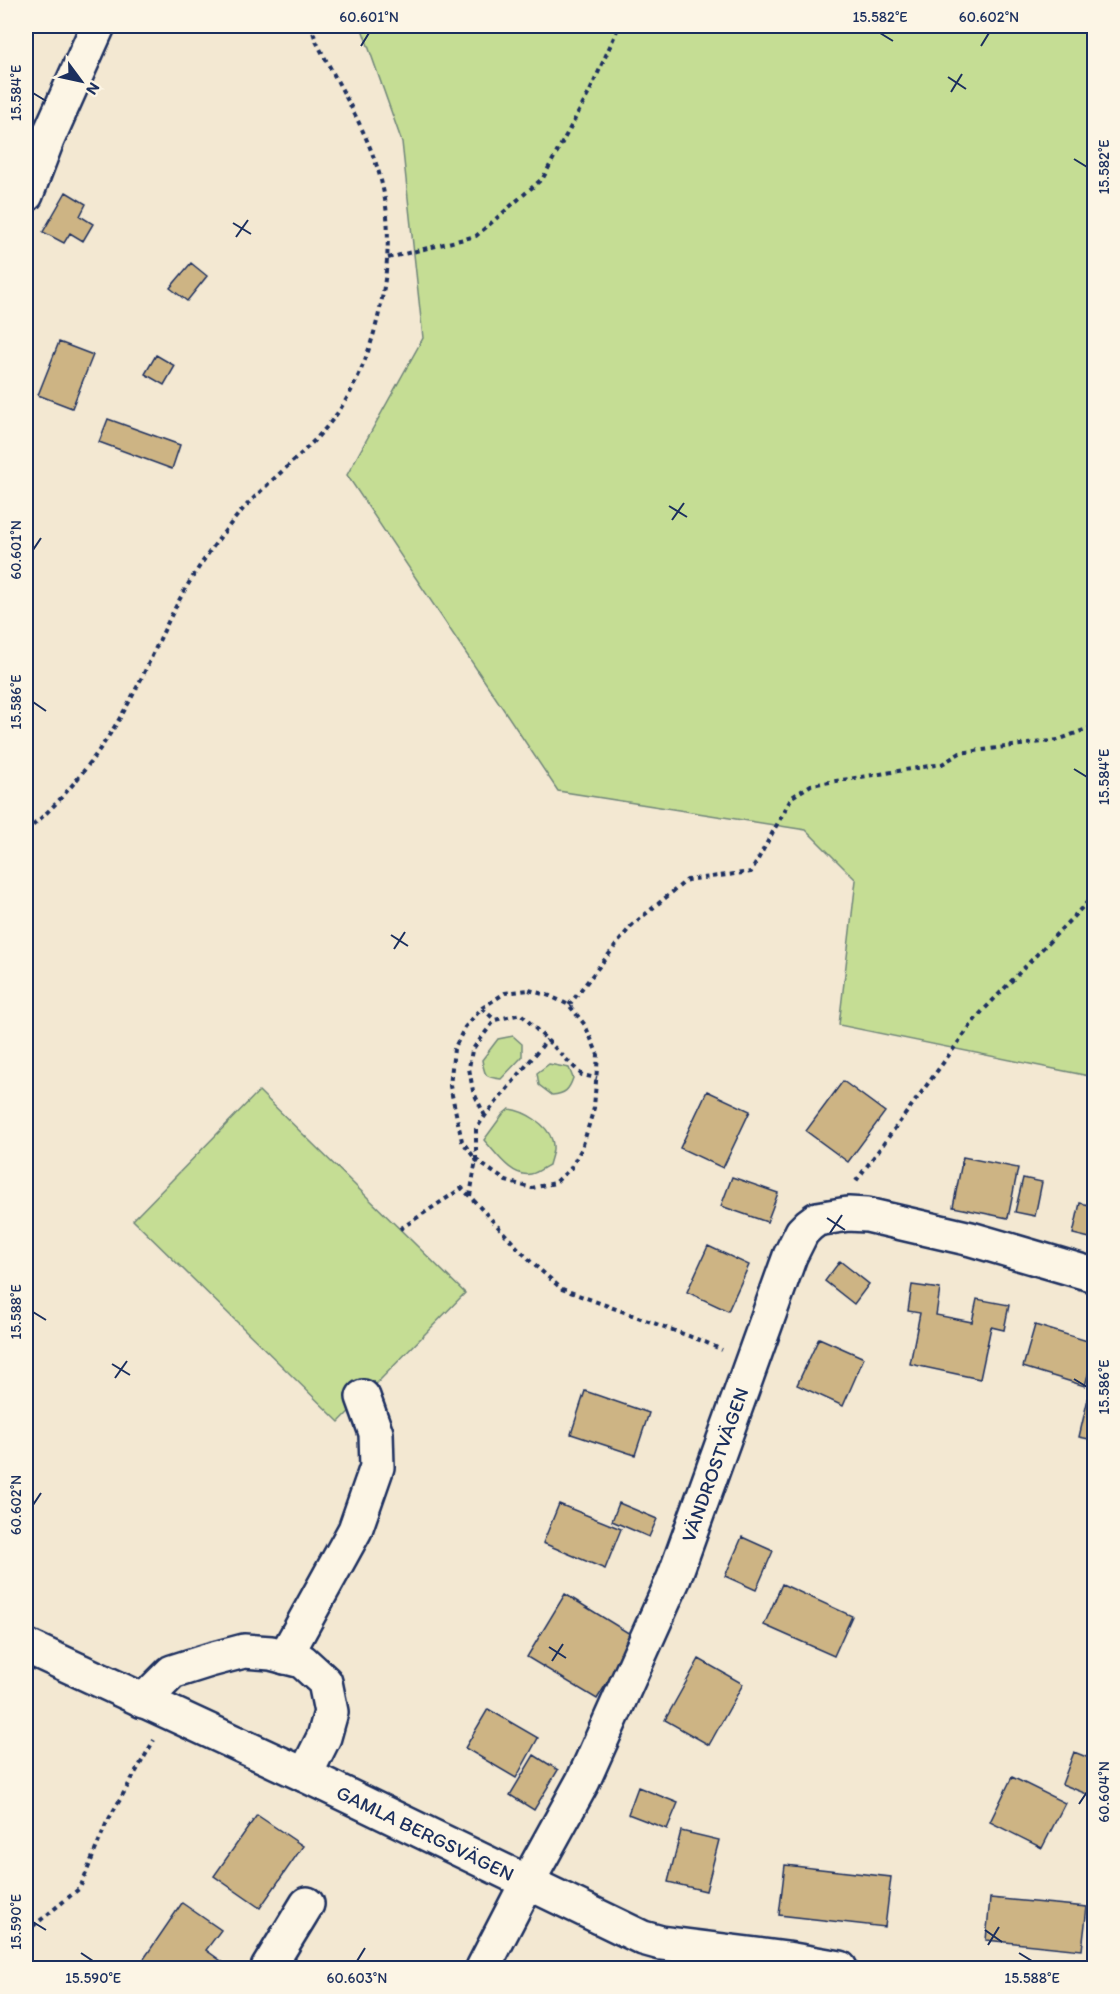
<svg xmlns="http://www.w3.org/2000/svg" width="1120" height="1994" font-family="Itim,sans-serif">
	<style>
		.green { fill: #c5dd94; stroke: #708679; stroke-width: 1.5 }
		.building { fill: #cdb484; stroke: #1b2f5e; stroke-width: 1.5 }
		.lines { fill: none; stroke-linecap: round; stroke-linejoin: round }
		.street-casing { stroke: #1b2f5e; stroke-width: 38 }
		.secondary-casing { stroke: #1b2f5e; stroke-width: 38 }
		.path { stroke: #1b2f5e; stroke-width: 4; stroke-dasharray: 4.5 4.5; stroke-linecap: butt }
		.street { stroke: #fcf5e5; stroke-width: 33 }
		.secondary { stroke: #fcf5e5; stroke-width: 33 }
		.ticks { fill: none; stroke: #1b2f5e; stroke-width: 2 }
		.labels { text-anchor: middle; stroke-width: 4.5; stroke-linejoin: round; paint-order: stroke }
		.street-label { font-size: 20px; fill: #1b2f5e; stroke: #fcf5e5 }
		.neatline { fill: none; stroke: #1b2f5e; stroke-width: 2 }
		.ticks-label { font-size: 15px; text-anchor: middle; fill: #1b2f5e }
	</style>
	<rect width="100%" height="100%" fill="#f3e8d2"/>
	<filter id="ink" filterUnits="userSpaceOnUse"><feTurbulence type="fractalNoise" baseFrequency=".0167" numOctaves="2"/><feDisplacementMap in="SourceGraphic" scale="12" xChannelSelector="R" yChannelSelector="G"/><feConvolveMatrix kernelMatrix="1 2 1 2 8 2 1 2 1" color-interpolation-filters="sRGB"/></filter>
	<g filter="url(#ink)">
		<path class="green" d="M361,26H1094V1077L839,1025L856,880L806,830L558,791L347,475L423,338L402,142Z
			M513,1036L522,1044V1057L501,1079C484,1077 485,1076 482,1060L498,1039Z
			M549,1064L569,1068L573,1078C569,1090 565,1094 552,1095L539,1085L537,1073Z
			M259,1091L465,1293L339,1422L133,1220Z
			M509,1109C525,1111 547,1124 552,1140C555,1149 551,1157 549,1165C543,1168 537,1173 531,1174C512,1178 496,1153 484,1140L503,1114Z"/>
		<path class="building" d="M66,192L86,204L80,216L93,224L83,241L70,233L64,243L43,232Z
			M191,263L207,276L187,301L170,288Z
			M59,342L93,355L72,408L38,395Z
			M156,355L175,366L164,385L145,374Z
			M108,419L180,445L172,469L99,442Z
			M843,1081L885,1112L848,1162L806,1131Z
			M707,1091L750,1111L723,1168L680,1148Z
			M963,1157L1018,1168L1008,1218L953,1207Z
			M732,1177L778,1193L767,1222L721,1206Z
			M1023,1178L1042,1182L1035,1216L1015,1212Z
			M1080,1203L1094,1206V1239L1073,1234Z
			M708,1246L749,1265L728,1311L687,1292Z
			M840,1261L869,1284L854,1304L825,1281Z
			M912,1285L940,1289L936,1315L972,1322L977,1299L1009,1305L1004,1330L991,1327L980,1379L910,1364L920,1313L908,1311Z
			M1035,1325L1094,1343V1352L1085,1386L1023,1367Z
			M819,1338L864,1358L843,1406L797,1385Z
			M1094,1373V1440L1079,1437Z
			M585,1391L649,1413L635,1455L571,1434Z
			M619,1503L657,1519L649,1537L612,1521Z
			M559,1504L621,1529L605,1569L543,1543Z
			M742,1537L773,1551L756,1590L725,1576Z
			M782,1584L852,1616L834,1656L764,1625Z
			M565,1594L635,1637L597,1699L527,1657Z
			M699,1659L743,1684L709,1745L665,1720Z
			M488,1709L538,1738L516,1778L465,1748Z
			M1074,1752L1094,1760V1797L1062,1784Z
			M534,1755L558,1770L534,1810L510,1795Z
			M1012,1777L1065,1803L1042,1848L990,1822Z
			M638,1787L678,1803L667,1829L628,1814Z
			M257,1815L303,1846L260,1908L214,1876Z
			M681,1831L719,1840L706,1891L668,1882Z
			M785,1865L891,1877L885,1927L779,1915Z
			M990,1898L1087,1907L1082,1950L986,1940Z
			M182,1903L221,1930L206,1950L231,1968H150L141,1963Z"/>
		<g class="lines">
			<defs>
				<g id="street">
					<path id="s1" d="M26,1646L305,1775L643,1938L661,1943L787,1959L840,1968"/>
					<path d="M285,1657L355,1530L377,1467L376,1433L363,1397"/>
					<path d="M143,1701L172,1672L210,1660L244,1651L271,1653L302,1661L325,1682L331,1712L324,1737L305,1775"/>
					<path d="M268,1968L307,1904"/>
					<path id="s2" d="M483,1968L528,1881L583,1781L674,1578L790,1256L802,1232L809,1225L817,1219L848,1214L867,1215L971,1239L1094,1275"/>
				</g>
				<path id="secondary" d="M26,195L47,140L98,26"/>
			</defs>
			<use href="#street" class="street-casing"/>
			<use href="#secondary" class="secondary-casing"/>
			<path class="path" d="M388,258L476,236L543,178L590,91L619,26
				M26,831C69,797 111,738 136,689C155,652 170,613 192,578C208,553 225,529 245,507C274,476 311,449 336,415C377,359 398,256 383,189C373,140 339,86 316,41L311,26
				M529,990L550,996L569,1005L585,1025L598,1055L594,1108L582,1148L571,1168L555,1183L532,1188L506,1181L476,1160L462,1141L450,1086L454,1049L465,1027L482,1008L505,993Z
				M569,1005L631,926L687,880L751,872L792,797L811,785L942,764L960,753L1058,740L1094,726
				M482,1008L495,1020
				M485,1116L473,1091L469,1068L472,1050L495,1020L521,1014L582,1075L597,1078
				M856,1181L977,1017L1094,895
				M470,1196L476,1160V1129L485,1116L547,1040
				M400,1229L462,1188L531,1262L562,1289L705,1342L722,1350
				M26,1932L80,1888L106,1824L154,1740"/>
			<use href="#street" class="street"/>
			<use href="#secondary" class="secondary"/>
		</g>
	</g>
	<path class="ticks" d="M880,33L893,41M361,46L369,33M981,46L989,33M948,77L966,89M951,92L962,74M33,93L46,101M1074,159L1087,167M233,223L251,234M236,237L248,220M669,506L687,517M672,520L684,503M33,550L41,538M33,702L46,711M1074,769L1087,777M391,935L408,946M394,949L405,932M827,1218L845,1230M830,1233L842,1215M33,1312L46,1320M112,1364L130,1375M115,1378L127,1361M1074,1379L1087,1387M33,1505L41,1493M549,1647L566,1658M552,1661L563,1644M1079,1804L1087,1792M33,1922L46,1930M985,1930L1002,1942M988,1945L999,1927M81,1953L93,1961M1019,1953L1032,1961M357,1961L365,1948"/>
	<g class="labels">
		<g class="street-label">
			<text dy="7" stroke="none"><textPath href="#s2" startOffset="555">VÄNDROSTVÄGEN</textPath></text>
			<text dy="7" stroke="none"><textPath href="#s1" startOffset="441">GAMLA BERGSVÄGEN</textPath></text>
		</g>
	</g>
	<rect width="1120" height="1994" fill="none" stroke="#fcf5e5" stroke-width="66"/>
	<g transform="translate(81 81) rotate(123)" stroke="#fcf5e5" stroke-width="4.5" paint-order="stroke">
	<path d="M0-4.5L10 22L0 15L-10 22Z" fill="#1b2f5e"/>
	<text y="-9" font-size="16" font-weight="bold" text-anchor="middle" fill="#1b2f5e">N</text>
	</g>
	<rect x="33" y="33" width="1054" height="1928" class="neatline"/>
	<g class="ticks-label">
		<text x="369" y="22">60.601°N</text>
		<text x="880" y="22">15.582°E</text>
		<text x="989" y="22">60.602°N</text>
		<text transform="translate(16 93) rotate(-90)" y="5">15.584°E</text>
		<text transform="translate(1104 167) rotate(-90)" y="5">15.582°E</text>
		<text transform="translate(16 550) rotate(-90)" y="5">60.601°N</text>
		<text transform="translate(16 702) rotate(-90)" y="5">15.586°E</text>
		<text transform="translate(1104 777) rotate(-90)" y="5">15.584°E</text>
		<text transform="translate(16 1312) rotate(-90)" y="5">15.588°E</text>
		<text transform="translate(1104 1387) rotate(-90)" y="5">15.586°E</text>
		<text transform="translate(16 1505) rotate(-90)" y="5">60.602°N</text>
		<text transform="translate(1104 1792) rotate(-90)" y="5">60.604°N</text>
		<text transform="translate(16 1922) rotate(-90)" y="5">15.590°E</text>
		<text x="93" y="1983">15.590°E</text>
		<text x="357" y="1983">60.603°N</text>
		<text x="1032" y="1983">15.588°E</text>
	</g>
</svg>
